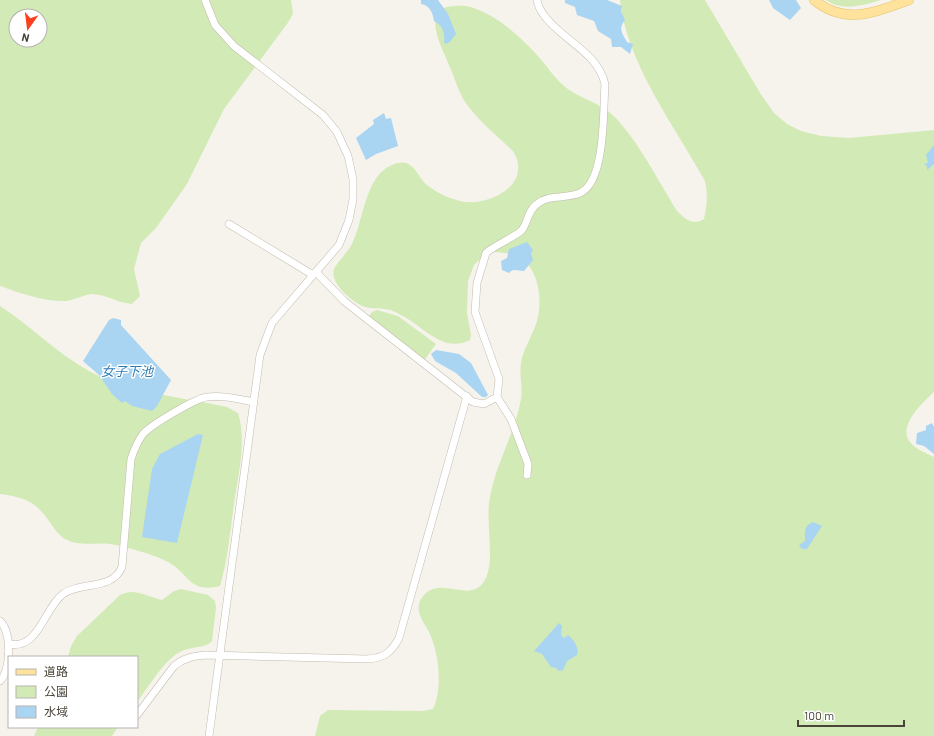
<svg xmlns="http://www.w3.org/2000/svg" width="934" height="736" font-family="Barlow,'Noto Sans JP',sans-serif">
	<style>
		.green { fill: #d2eab5; fill-rule: evenodd }
		.water { fill: #a9d4f2 }
		.lines { fill: none; stroke-linecap: round; stroke-linejoin: round }
		.minor-casing { stroke: #c2bbae; stroke-width: 8 }
		.major-casing { stroke: #e6c16a; stroke-width: 10 }
		.minor { stroke: #fff; stroke-width: 7 }
		.major { stroke: #ffe39c; stroke-width: 9 }
		.labels { text-anchor: middle; stroke-width: 3; stroke-linejoin: round; paint-order: stroke }
		.water-label { font-size: 13px; font-style: italic; fill: #2e7ab2; stroke: #fff }
	</style>
	<rect width="100%" height="100%" fill="#f6f3ec"/>
	<path class="green" d="M0,0H291L293,14L287,24L224,109L187,184L156,228L141,243L134,269L140,296L132,304C118,303 107,295 93,294C85,294 75,300 66,301C45,302 20,293 0,286ZM16,16H40V40H16Z
		M620,0H705L760,93L774,113L787,124L801,131L821,136L849,138L934,130V392C923,402 897,426 910,442C915,449 926,453 934,457V736H315L320,716L328,710L423,711L433,709C443,688 439,653 429,632C425,624 417,615 419,605C419,601 422,597 425,594C445,576 472,606 486,578C495,559 485,521 490,497C496,463 515,433 521,399C523,388 519,375 521,363C523,349 533,335 537,321C543,299 539,265 515,255C506,252 496,252 488,252L474,265L468,281L467,313L471,335L470,340C443,354 423,326 401,315C396,312 389,309 384,309C378,308 371,309 365,307C353,303 329,283 334,269C339,260 347,253 352,244C365,219 364,171 398,163C414,159 418,178 427,185C437,193 448,198 460,201C487,208 534,185 513,151C498,137 481,123 468,106C459,95 455,78 449,65C444,52 422,13 447,7C455,5 463,5 471,7C501,17 524,40 544,63C550,71 557,80 564,86C575,96 595,101 609,112C633,131 660,184 677,211C685,219 693,226 704,219C707,205 708,195 705,181C674,125 627,64 620,0Z
		M826,0H881C863,5 843,12 826,0Z
		M0,306C31,326 56,353 89,371C131,393 181,397 227,407L238,413C247,442 238,474 234,504C230,532 228,559 220,586C189,594 189,573 168,562C156,555 124,546 110,544C94,542 80,547 65,539C54,532 50,520 41,511C31,499 15,496 0,494Z
		M377,310L398,316L436,344L423,362L367,319L372,312Z
		M181,589L208,595L215,601L216,608L212,641C205,649 189,646 180,652C164,660 148,688 137,702V657H68L71,646L77,636L120,595C134,587 148,597 162,600L174,591Z
		M38,727H118L112,736H34Z"/>
	<path class="water" d="M421,0H438L448,14L456,34L450,42L445,44L444,42C445,34 443,25 434,21C433,14 430,5 421,4Z
		M565,0H607L622,6L621,11L625,20C618,29 622,33 627,42L633,44L630,54L621,47H612L611,39L598,31L594,21L577,15L575,7L565,3Z
		M769,0H796L801,8L790,20L773,8Z
		M384,113L386,119L391,118L398,146L376,154L366,160L356,138L374,124L373,120Z
		M934,145V164L927,170V166L924,165L928,162L926,155Z
		M527,242L533,250L531,253L533,260L524,271C518,271 513,268 509,273L502,270L501,261L507,258L509,249Z
		M113,318L121,320V325L171,380L157,406L152,411L132,406L125,401L122,403L112,394L99,375L83,361L109,320Z
		M436,350L459,354L471,363L488,395L486,397H482L456,373L435,361L431,354Z
		M932,423L934,427V454L924,446L916,444L917,433L926,430V426Z
		M198,434L203,435L177,543L142,537L152,469L160,454Z
		M813,522L822,526L807,549H802L799,545L805,541C805,532 803,527 813,522Z
		M559,623L562,626L561,635L564,638L568,635C574,640 579,647 577,655L567,661L563,670L559,671L556,668L551,667L542,654L534,651Z"/>
	<g class="lines">
		<defs>
			<path id="minor" d="M205,0L215,25L234,46L323,115L337,132L348,156L353,179V199L349,220L339,245L272,323L260,355L209,736
				M229,224L313,275
				M316,272L344,301L473,402L484,404L497,397
				M527,475L528,464L511,419L497,397L499,379L475,312L477,283L486,253C495,245 515,237 522,230C528,222 528,210 537,204C549,194 566,199 580,193C606,182 603,109 605,84C597,51 561,40 543,14C540,10 538,5 537,0
				M0,621C12,632 11,671 0,681
				M9,644C39,650 44,608 63,594C81,581 112,591 122,567L131,459C134,450 137,442 143,434C151,425 196,398 207,397C223,395 238,399 254,402
				M137,715L174,666C184,658 193,656 206,655L367,659C384,658 391,653 399,638L467,396"/>
			<path id="major" d="M814,0C846,26 875,12 909,0"/>
		</defs>
		<use href="#minor" class="minor-casing"/>
		<use href="#major" class="major-casing"/>
		<use href="#minor" class="minor"/>
		<use href="#major" class="major"/>
	</g>
	<g class="labels">
		<g class="water-label">
			<text x="127" y="376">女子下池</text>
		</g>
	</g>
	<rect x="8" y="656" width="130" height="72" fill="#ffffff" stroke="#b7b4b0"/>
	<rect x="16" y="669" width="20" height="6" fill="#ffe39c" stroke="#b7b4b0"/>
	<text x="44" y="676" font-size="12" fill="#4b4439">道路</text>
	<rect x="16" y="686" width="20" height="12" fill="#d2eab5" stroke="#b7b4b0"/>
	<text x="44" y="696" font-size="12" fill="#4b4439">公園</text>
	<rect x="16" y="706" width="20" height="12" fill="#a9d4f2" stroke="#b7b4b0"/>
	<text x="44" y="716" font-size="12" fill="#4b4439">水域</text>
	<g transform="translate(28 28) rotate(194)"><circle r="19" fill="#ffffff" stroke="#b7b4b0"/>
	<path d="M0-3L7 15L0 10L-7 15Z" fill="#fc3f1d"/>
	<text y="-6" font-size="11" font-weight="bold" text-anchor="middle" fill="#4b4439">N</text>
	</g>
	<path d="M798 720v6h106v-6" fill="none" stroke="#4b4439" stroke-width="2"/>
	<text x="804" y="720" font-size="12" fill="#4b4439" stroke="#ffffff" stroke-width="3" paint-order="stroke">100 m</text>
</svg>
